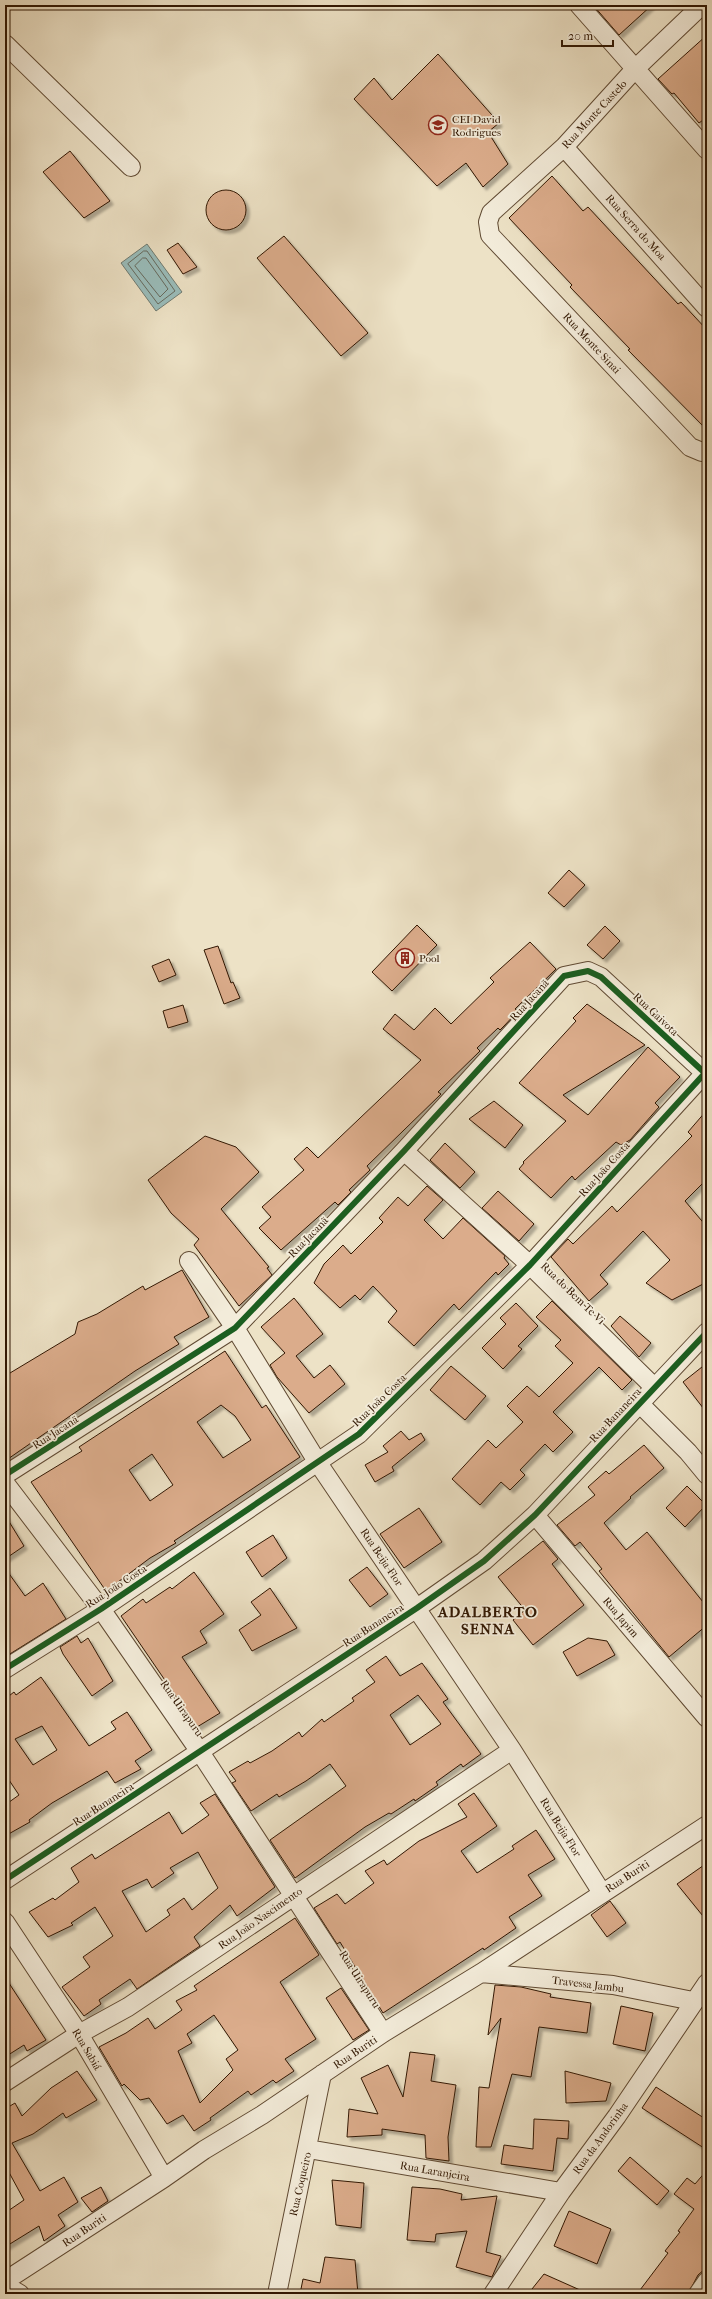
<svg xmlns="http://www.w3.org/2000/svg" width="712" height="2299" font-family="'IM FELL French Canon',serif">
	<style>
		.water { fill: #9abdbb; stroke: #707b71 }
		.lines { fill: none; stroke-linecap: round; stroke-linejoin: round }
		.shore { stroke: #666a5e; stroke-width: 1 }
		.building { fill: #dbac8b; stroke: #311702; fill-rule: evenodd; filter: url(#shadow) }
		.minor-casing { stroke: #604a33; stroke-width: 20 }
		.minor { stroke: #f3ecda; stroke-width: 18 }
		.cycleway-casing { stroke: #f3ecda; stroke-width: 8 }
		.cycleway { stroke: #1b5e20; stroke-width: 6 }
		.labels { text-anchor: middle; stroke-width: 3.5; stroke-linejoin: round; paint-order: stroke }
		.street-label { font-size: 11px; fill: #311702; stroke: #f3ecda }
		.poi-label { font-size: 11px; fill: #311702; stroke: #f3ecda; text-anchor: start }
		.district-label { font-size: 15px; font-weight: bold; letter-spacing: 1px; fill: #311702; stroke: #f3ecda }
	</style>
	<defs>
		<filter id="shadow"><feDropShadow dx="3.5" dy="3.5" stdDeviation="1" flood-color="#0004"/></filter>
	</defs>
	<rect width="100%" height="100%" fill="#ede2c6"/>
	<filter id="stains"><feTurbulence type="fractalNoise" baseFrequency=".005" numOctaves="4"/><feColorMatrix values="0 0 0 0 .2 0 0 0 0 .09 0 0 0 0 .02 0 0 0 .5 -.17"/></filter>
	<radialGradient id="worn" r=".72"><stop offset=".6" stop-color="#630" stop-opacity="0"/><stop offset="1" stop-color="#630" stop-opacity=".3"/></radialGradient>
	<path class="water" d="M147,244L182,292L156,311L121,263Z"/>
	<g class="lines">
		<path class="shore" d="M144,251H147L175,291L158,304L128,264Z
			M143,258H146L168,289L160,297L135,266Z"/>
	</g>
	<path class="building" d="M593,5H652L619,35Z
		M707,35V117L699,123L674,93L672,94L658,79Z
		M438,54L499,123L488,132L508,164L483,187L466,163L437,186L354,99L374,78L392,100Z
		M70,151L110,201L84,218L43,172Z
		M552,176L583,211L588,207L678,304L681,302L707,330V430L628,350L630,349L570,287L572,285L509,218Z
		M206 210a20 20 0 1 1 40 0a20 20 0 1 1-40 0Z
		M284,236L368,333L341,356L257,258Z
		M178,243L197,267L183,274L167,250Z
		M569,870L585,885L564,907L548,893Z
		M417,925L437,945L392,991L372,972Z
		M605,926L620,941L603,959L587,945Z
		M530,942L556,969L515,1009L518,1011L504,1026L500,1030L498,1028L477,1048L480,1051L438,1092L441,1094L367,1166L370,1170L349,1190L351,1192L338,1205L335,1202L281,1250L259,1228L271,1217L262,1207L304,1170L294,1159L307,1147L318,1158L421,1060L383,1029L395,1014L414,1030L435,1008L451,1024L494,982L490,978Z
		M218,946L231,983L233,982L240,998L224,1004L204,950Z
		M169,959L176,975L159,982L152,966Z
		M587,1004L645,1045L563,1095L588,1115L648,1047L680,1077L655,1103L659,1107L630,1140L621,1145L616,1142L575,1180L572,1176L551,1198L519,1169L524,1163L523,1162L566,1121L519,1083L576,1021L573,1018Z
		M183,1005L188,1022L168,1028L163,1011Z
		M494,1101L523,1125L505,1148L469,1119Z
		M707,1110V1179L685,1201L707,1227V1282L672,1300L646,1283L670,1260L643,1231L600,1275L608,1284L589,1301L551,1257L568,1239L573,1244L612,1206L617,1212L692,1136L688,1132Z
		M205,1136L236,1147L259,1172L221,1209L269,1267L267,1268L272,1275L239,1306L194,1245L199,1239L171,1213L148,1180Z
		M445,1143L475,1172L460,1188L430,1160Z
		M427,1186L443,1200L424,1220L443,1239L463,1218L505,1256L504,1258L509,1264L498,1275L496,1272L459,1310L454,1304L414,1346L388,1322L397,1311L373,1286L360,1300L355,1295L340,1308L314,1283L324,1264L343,1245L351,1254L383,1222L379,1218L398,1197L408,1206Z
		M498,1191L534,1224L519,1241L482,1208Z
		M182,1270L209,1317L174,1337L179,1344L135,1371L5,1461V1376L75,1334L78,1322L97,1314L143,1286L145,1290Z
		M294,1298L323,1334L296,1356L314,1378L330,1365L345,1384L309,1413L277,1377L270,1365L285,1353L261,1327Z
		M552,1301L632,1380L622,1390L599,1367L553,1412L573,1432L553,1452L545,1444L520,1470L525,1475L510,1490L501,1482L480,1505L452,1479L488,1440L496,1448L523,1422L507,1406L527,1386L539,1397L573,1363L555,1346L561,1340L536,1317Z
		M516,1303L538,1326L518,1346L522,1349L503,1369L482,1348L506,1324L500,1318Z
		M620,1316L651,1343L639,1357L611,1326Z
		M225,1351L262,1408L266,1405L300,1457L174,1541L176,1543L150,1558L106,1591L31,1482L82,1451L79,1447ZM221,1405L235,1416L251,1440L223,1458L197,1422ZM152,1454L173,1485L150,1501L129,1470Z
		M707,1363V1413L683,1382Z
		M451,1366L486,1396L465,1420L430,1390Z
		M401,1431L409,1440L421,1433L425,1440L392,1467L394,1471L375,1482L365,1465L388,1452L383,1446Z
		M644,1445L664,1468L630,1497L631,1498L604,1523L626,1550L647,1532L707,1607V1625L669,1657L599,1571L602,1569L580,1542L575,1546L557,1525L595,1495L588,1487L606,1471L609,1474Z
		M687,1486L706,1505L685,1527L666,1508Z
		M419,1508L442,1542L404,1568L380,1534Z
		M5,1515L24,1546L5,1559Z
		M273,1535L287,1558L262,1577L246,1552Z
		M543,1541L558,1559L552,1564L584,1605L533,1645L513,1620L525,1610L498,1577Z
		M367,1567L388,1594L370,1607L349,1580Z
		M5,1568L25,1596L43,1583L66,1619L5,1657Z
		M194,1572L224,1614L200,1631L207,1643L182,1657L220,1713L197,1727L121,1616L143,1599L146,1603L170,1587L172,1589Z
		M270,1588L297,1628L252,1651L239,1630L261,1615L251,1602Z
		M77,1636L81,1643L88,1638L113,1681L92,1696L63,1654L60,1647Z
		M588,1638L607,1641L615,1655L577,1676L563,1652Z
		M386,1656L400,1676L422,1663L448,1699L443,1702L481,1754L463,1767L461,1764L436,1782L438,1785L415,1801L414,1799L391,1814L389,1813L365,1827L295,1878L270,1840L346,1786L330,1764L306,1781L279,1797L277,1794L251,1811L232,1783L236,1781L229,1772L248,1761L250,1763L272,1751L299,1732L302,1737L322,1719L324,1722L354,1701L352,1698L375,1682L366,1670ZM418,1695L441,1724L410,1745L390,1715Z
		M41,1677L89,1746L116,1729L111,1722L127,1712L152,1750L135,1761L141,1769L115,1783L107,1771L52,1803L29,1820L30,1822L5,1836V1805L19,1795L5,1774V1699L14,1692L16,1695ZM42,1726L57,1750L33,1765L15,1739Z
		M474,1793L497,1826L461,1851L477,1873L514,1849L512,1846L536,1830L555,1859L528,1875L542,1896L509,1917L516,1928L484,1950L483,1948L383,2013L340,1942L337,1944L314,1908L337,1894L345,1904L374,1883L365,1871L384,1860L387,1865L419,1841L467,1817L458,1804Z
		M215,1794L275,1887L237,1916L230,1905L194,1937L200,1946L137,1989L130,1979L99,2000L101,2004L84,2016L62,1987L90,1967L83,1957L113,1936L95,1907L71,1923L73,1925L48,1937L29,1912L53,1898L55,1900L79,1882L71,1868L92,1854L95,1859L169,1812L182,1834L209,1815L200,1803ZM198,1852L218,1888L192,1910L184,1898L167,1910L170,1915L146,1932L122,1891L147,1879L152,1888L174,1873L170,1868Z
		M707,1863V1921L677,1884Z
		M610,1901L626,1923L607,1937L591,1915Z
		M295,1918L319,1955L280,1982L316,2039L285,2059L294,2071L276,2083L273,2080L251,2095L248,2091L210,2118L211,2120L194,2131L183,2115L167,2124L149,2098L140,2100L124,2084L122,2086L99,2047L126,2033L148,2018L155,2029L182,2010L176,2001L197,1990L194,1986ZM214,2015L238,2050L226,2059L233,2070L200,2103L178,2051L192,2043L187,2034Z
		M5,1977L46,2040L27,2051L24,2045L5,2057Z
		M495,1985L521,1987L551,1994L550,1997L591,2003L587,2033L539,2027L531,2077L512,2074L491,2147H476L479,2087L489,2088L501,2018L488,2035Z
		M341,1988L369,2030L353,2040L326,1998Z
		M621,2006L653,2013L645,2051L613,2044Z
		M410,2052L435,2055L431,2081L456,2085L448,2137L449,2161L426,2158L425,2135L382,2129V2135L347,2137L349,2109L378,2114L361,2078L388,2065L403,2097Z
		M77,2071L97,2100L66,2118L63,2113L33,2134L12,2143L40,2191L64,2177L78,2202L58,2215L65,2226L44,2241L39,2226L5,2247V2213L24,2200L5,2165V2109L15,2103L22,2116L51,2088Z
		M565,2071L611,2083L606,2101L566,2103Z
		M656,2087L707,2120V2150L642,2108Z
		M534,2119L569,2121L568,2139L557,2138L553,2171L501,2164L504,2145L533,2149Z
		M630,2157L669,2191L657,2205L618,2171Z
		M707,2170V2267L698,2275L688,2294H637L668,2253L665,2251L680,2232L678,2231L694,2209L674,2194L687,2178L695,2184Z
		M332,2180L364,2183L361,2228L336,2225Z
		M101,2187L108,2201L92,2212L81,2198Z
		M412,2187L440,2189L462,2194L461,2200L497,2196L486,2252L501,2256L492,2277L456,2267L467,2231L436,2234L435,2242L407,2240Z
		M569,2211L611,2229L597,2264L554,2246Z
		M325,2257L355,2260L358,2294H300L303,2279L320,2283Z
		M544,2274L589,2294H528Z"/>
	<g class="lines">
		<defs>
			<path id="minor" d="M579,5L707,150
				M702,5L635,69L564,147L491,213L488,222L490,235L690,447L702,452H707
				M5,44L131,167
				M564,147L707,308
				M404,1151L530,1265L654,1387
				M189,1261L235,1328L318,1463L512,1750L602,1893
				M640,1404L688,1452L707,1475
				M5,1475L235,1328L404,1151L564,976L588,971L601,977L707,1075
				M5,1483L101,1609L200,1752L383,2033
				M535,1515L707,1718
				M5,1669L101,1609L359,1434L530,1265L705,1073
				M5,1880L417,1608L484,1561L535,1515L707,1332
				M5,1922L79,2034L164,2178
				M481,1973L613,1985L693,2001
				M5,2082L79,2034L128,2007L512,1750
				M308,2149L561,2192
				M5,2281L164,2178L204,2150L262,2115L383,2033L481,1973L707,1825
				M5,2285L20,2294
				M277,2294L322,2074
				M493,2294L561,2192L617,2116L707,1983
				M698,2294L707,2281"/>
		</defs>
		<use href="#minor" class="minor-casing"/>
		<use href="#minor" class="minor"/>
		<defs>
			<path id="cycleway" d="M5,1475L235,1328L404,1151L564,976L588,971L601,977L707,1075
				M5,1669L101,1609L359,1434L530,1265L705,1073
				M5,1880L417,1608L484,1561L535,1515L707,1332"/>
		</defs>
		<use href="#cycleway" class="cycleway-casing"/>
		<use href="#cycleway" class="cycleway"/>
	</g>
	<defs>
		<symbol id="school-ring" viewBox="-11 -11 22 22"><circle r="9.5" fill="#f3ecda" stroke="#8f2418" stroke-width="1.5"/><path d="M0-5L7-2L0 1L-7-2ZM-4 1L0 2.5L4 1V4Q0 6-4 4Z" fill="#8f2418"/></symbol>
		<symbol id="building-ring" viewBox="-11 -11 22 22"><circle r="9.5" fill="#f3ecda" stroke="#8f2418" stroke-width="1.5"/><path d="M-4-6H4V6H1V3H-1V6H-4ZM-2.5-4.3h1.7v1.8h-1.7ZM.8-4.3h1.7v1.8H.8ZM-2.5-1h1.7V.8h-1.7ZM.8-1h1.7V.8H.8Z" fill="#8f2418"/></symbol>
	</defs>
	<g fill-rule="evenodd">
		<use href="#school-ring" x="427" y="114" width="22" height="22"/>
		<use href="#building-ring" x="394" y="947" width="22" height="22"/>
	</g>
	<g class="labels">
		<g class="street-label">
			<text transform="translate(594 114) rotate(-47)" y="4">Rua Monte Castelo</text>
			<text transform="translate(636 227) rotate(48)" y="4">Rua Serra do Moa</text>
			<text transform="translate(592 343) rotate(47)" y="4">Rua Monte Sinai</text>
			<text transform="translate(529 1000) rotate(-48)" y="4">Rua Jacanã</text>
			<text transform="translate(656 1014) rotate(43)" y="4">Rua Gaivota</text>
			<text transform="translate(604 1169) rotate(-48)" y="4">Rua João Costa</text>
			<text transform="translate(308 1237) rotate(-46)" y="4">Rua Jacanã</text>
			<text transform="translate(573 1293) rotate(44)" y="4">Rua do Bem Te Vi</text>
			<text transform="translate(379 1400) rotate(-44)" y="4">Rua João Costa</text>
			<text transform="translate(615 1415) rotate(-47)" y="4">Rua Bananeira</text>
			<text transform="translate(55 1432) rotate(-33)" y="4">Rua Jacanã</text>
			<text transform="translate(382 1557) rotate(56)" y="4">Rua Beija-Flor</text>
			<text transform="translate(116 1586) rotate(-33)" y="4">Rua João Costa</text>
			<text transform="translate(621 1617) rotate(50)" y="4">Rua Japim</text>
			<text transform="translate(373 1625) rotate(-33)" y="4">Rua Bananeira</text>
			<text transform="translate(182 1708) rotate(55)" y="4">Rua Uirapuru</text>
			<text transform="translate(103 1804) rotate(-33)" y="4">Rua Bananeira</text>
			<text transform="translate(561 1827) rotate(58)" y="4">Rua Beija-Flor</text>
			<text transform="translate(627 1876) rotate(-33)" y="4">Rua Buriti</text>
			<text transform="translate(260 1918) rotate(-35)" y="4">Rua João Nascimento</text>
			<text transform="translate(360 1979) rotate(57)" y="4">Rua Uirapuru</text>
			<text transform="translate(588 1984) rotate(7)" y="4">Travessa Jambu</text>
			<text transform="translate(87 2049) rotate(59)" y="4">Rua Sabiá</text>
			<text transform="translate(355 2052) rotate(-34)" y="4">Rua Buriti</text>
			<text transform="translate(600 2138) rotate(-54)" y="4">Rua da Andorinha</text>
			<text transform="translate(435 2171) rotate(10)" y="4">Rua Laranjeira</text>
			<text transform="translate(300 2184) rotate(-77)" y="4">Rua Coqueiro</text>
			<text transform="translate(84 2230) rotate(-34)" y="4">Rua Buriti</text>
		</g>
		<g class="poi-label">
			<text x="452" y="123">CEI David<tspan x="452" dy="13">Rodrigues</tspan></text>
			<text x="419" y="962">Pool</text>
		</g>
		<g class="district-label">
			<text x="488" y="1617">ADALBERTO<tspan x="488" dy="17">SENNA</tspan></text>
		</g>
	</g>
	<rect width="712" height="2299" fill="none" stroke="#ede2c6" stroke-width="20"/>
	<rect x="6" y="6" width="700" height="2287" fill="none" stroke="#311702" stroke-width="2"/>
	<rect x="10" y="10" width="692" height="2279" fill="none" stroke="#311702"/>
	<path d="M562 40v6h51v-6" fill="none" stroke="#311702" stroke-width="2"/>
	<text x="568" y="40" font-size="12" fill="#311702" stroke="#f3ecda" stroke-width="3" paint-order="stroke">20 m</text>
	<rect width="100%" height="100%" filter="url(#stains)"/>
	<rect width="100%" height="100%" fill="url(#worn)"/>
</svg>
